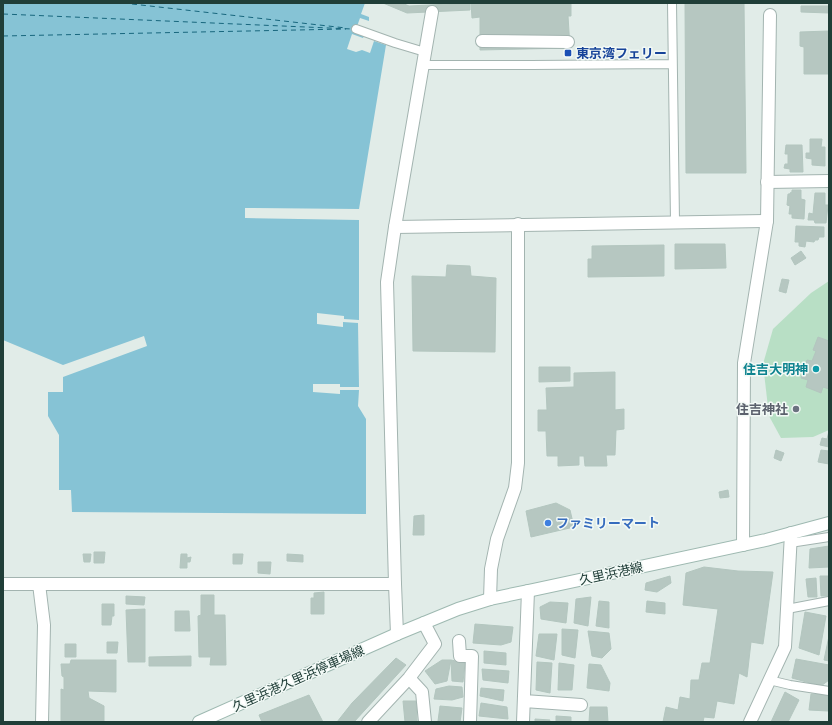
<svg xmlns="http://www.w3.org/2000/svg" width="832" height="725" font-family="'Noto Sans','Noto Sans JP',sans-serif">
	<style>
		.green { fill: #b8dfc5 }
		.water { fill: #86c3d5 }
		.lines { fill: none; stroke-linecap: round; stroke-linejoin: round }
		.ferry { stroke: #17667d; stroke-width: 1; stroke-dasharray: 5 4; stroke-linecap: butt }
		.building { fill: #b6c7c1; stroke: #b3c6bf }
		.service-casing { stroke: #a3b4b0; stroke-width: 10 }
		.pedestrian-casing { stroke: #a3b4b0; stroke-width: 14 }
		.minor-casing { stroke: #a3b4b0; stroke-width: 14 }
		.tertiary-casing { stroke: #a3b4b0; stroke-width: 14 }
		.secondary-casing { stroke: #9eb9b1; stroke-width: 14 }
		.service { stroke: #fff; stroke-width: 8 }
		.pedestrian { stroke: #fff; stroke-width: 12 }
		.minor { stroke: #fff; stroke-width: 12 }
		.tertiary { stroke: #fff; stroke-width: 12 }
		.secondary { stroke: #fff; stroke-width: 12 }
		.transit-dot { fill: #1a4fb4; stroke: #f2f9f6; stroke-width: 1.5 }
		.culture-dot { fill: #0f9aa8; stroke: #f2f9f6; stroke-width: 1.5 }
		.worship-dot { fill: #6b7280; stroke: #f2f9f6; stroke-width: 1.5 }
		.shop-dot { fill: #3f7fe0; stroke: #f2f9f6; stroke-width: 1.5 }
		.labels { text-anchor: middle; stroke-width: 3; stroke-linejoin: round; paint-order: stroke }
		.transit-label { font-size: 13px; font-weight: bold; fill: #164399; stroke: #f2f9f6; text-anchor: start }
		.culture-label { font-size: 13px; font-weight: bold; fill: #0d838f; stroke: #f2f9f6; text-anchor: end }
		.worship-label { font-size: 13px; font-weight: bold; fill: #5b616d; stroke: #f2f9f6; text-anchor: end }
		.shop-label { font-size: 13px; font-weight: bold; fill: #366cbe; stroke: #f2f9f6; text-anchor: start }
		.street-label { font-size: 13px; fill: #203e38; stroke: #f2f9f6 }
	</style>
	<rect width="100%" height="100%" fill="#e1ece8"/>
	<path class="green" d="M829,281V430L813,437L781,438L769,416L763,364L773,329L811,293Z"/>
	<path class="water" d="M3,3H365L361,14L369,17V21L360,18L355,32L364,36L363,38L352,34L347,49L356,52L362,50L370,53L374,41L386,45L359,209L245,208V218L359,220V320L344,319V316L317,313V324L343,327V322L358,323L359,387H340V384H313V392L340,394V390H359L358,406L366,419V514L72,512L71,490H59V435L48,416V392H63V377L147,346L144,336L63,365L3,340Z"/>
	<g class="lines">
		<path class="ferry" d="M123,3L346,28
			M3,14L352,29
			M3,36L346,29"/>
	</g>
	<path class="building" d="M383,3H402L409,6L470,3V10L407,13Z
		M471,3H571V16H568L570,48L480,50V17L472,18Z
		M685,3H744L746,173H686Z
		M801,6H829V13L801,12Z
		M829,31V74H804V47L800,46V32Z
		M810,139H822L821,147H825V166L812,165V159L806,158V153H810Z
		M786,145H802L803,172H790V169L784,168L785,164H788V154H785Z
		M792,190H801V199L805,200L804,219L792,218V214H789L790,206L787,205L788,194H790V193L792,192Z
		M815,193H825V205H828L826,223H815L814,220H808L809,213L813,214Z
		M796,226L824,227V237H819L818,240H815L814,242L806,241L805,247L799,246V242H795Z
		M675,244H725L726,268L675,269Z
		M664,245V276L588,277V259H592V246Z
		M801,251L806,258L795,265L791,258Z
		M447,265L470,266L471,276L496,278L495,352L413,351L412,276L446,277Z
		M782,279L789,280L786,293L779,291Z
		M818,337L829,341V389L823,387L821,393L806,387L808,380L801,378L807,360L812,361L816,351L813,350Z
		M539,367H570V381L539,382Z
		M615,372V410L624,409V429L616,430L615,455H606L607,466H585L584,456H579V465L558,466V456H547L546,431H538V410H547L546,388L574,387V373Z
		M829,431V447L820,445L822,438L827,439Z
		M776,450L784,453L781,461L774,458Z
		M821,450L829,451V464L818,462Z
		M728,490L729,497L720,498L719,492Z
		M556,503L570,510L574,527L531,537L526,511Z
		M424,515V535H413L414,516Z
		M829,546V567L809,568L810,549Z
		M94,552H105L104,563H94Z
		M83,554H91L90,562H84Z
		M181,554H187V558L191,557L190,562H187V568H180Z
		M233,554H243L242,564H233Z
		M287,554L303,555V562L287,561Z
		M258,562H271L270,574L258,573Z
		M704,567L738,571L773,572L763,644L751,642L747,677L739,673L734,704L717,701L714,718L704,717L703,722H663L666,707L678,710L680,697L690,699L691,680H699L702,663H710L718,609L683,605L686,573Z
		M670,576L671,583L657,592L645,590L646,583Z
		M820,576H829V596H821Z
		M816,578L817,597H808L806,579Z
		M324,592V614H311V598H314V593Z
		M201,595H214V615H225L226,665H210L211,657H199L198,616L201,615Z
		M126,596L145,597L144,605L126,604Z
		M591,597L588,626L574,623L576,599Z
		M599,601L609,602V628L596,626Z
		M647,601L665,603V614L646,612Z
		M550,602L568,603L566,623L541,619L540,607Z
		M102,604H114V616H112L111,625H102Z
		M145,609V662H128L126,610Z
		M175,611H189L190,631H175Z
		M805,612L826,616L819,655L799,648Z
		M475,624L513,627L511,642L501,645L473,643Z
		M562,629L578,630L575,658L562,655Z
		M588,631L609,633L611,649L602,658L592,656Z
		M539,634H557L554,660L536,656Z
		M829,636V661L824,660Z
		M107,642H118L117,653H107Z
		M65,644H76V657H65Z
		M484,651L506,653V665L484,663Z
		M191,656V666H149V657Z
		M396,658L406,665L354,722H337L352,703Z
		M796,659L829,665V680L821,686L792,678Z
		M71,660H116V692L88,691L89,698L104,706V722H61V689L64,690V677L62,676L61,664H70Z
		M442,660H451L447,681L435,684L425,671Z
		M451,660L465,663L463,682L452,681Z
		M537,662L552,663L550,693L536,690Z
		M559,663L574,665L572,690H558Z
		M589,664L601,665L610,683L609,691L587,688Z
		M482,669L509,671L508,683L483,680Z
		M449,686L462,687L463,697L452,700L434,699L436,689Z
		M481,688L504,690L503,701L480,696Z
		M785,692L799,700L788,722H771Z
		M811,694L829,695L828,711L809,710Z
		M309,695L323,722H262L259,715Z
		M403,701H416L417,721L405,722Z
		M481,703L507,707L508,719L479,716Z
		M440,706L462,708L460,722L438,721Z
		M590,707H607L608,722H589Z
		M556,716L571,717V722H556Z
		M535,719L550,720L549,722H535Z"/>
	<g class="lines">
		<defs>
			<path id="service" d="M672,3L675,222
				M356,29L395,43L425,52
				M423,65H531L672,64
				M790,543L829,537
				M787,609L829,601
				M769,680L790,685L829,691"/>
			<path id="pedestrian" d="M482,41L568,42"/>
			<path id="minor" d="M767,182L829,181
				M395,227L767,221
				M3,584H39
				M459,641L460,656H472L470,722
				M409,678L422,692L425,722
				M524,701L581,705
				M42,722L44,625L39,584H395
				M368,722L409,678L435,644L424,623
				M523,722L528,591
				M750,722L785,647L791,533"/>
			<path id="tertiary" d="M743,545L744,363L767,221L770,15
				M490,599L491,569L497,539L515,488L518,463V224
				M397,634L395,584L387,282L395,227L432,12"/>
			<path id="secondary" d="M199,722L397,634L458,609L490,599L528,591L766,540L829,523"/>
		</defs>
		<use href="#service" class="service-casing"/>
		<use href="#pedestrian" class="pedestrian-casing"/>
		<use href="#minor" class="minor-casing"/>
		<use href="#tertiary" class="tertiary-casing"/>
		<use href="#secondary" class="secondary-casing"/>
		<use href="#service" class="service"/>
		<use href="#pedestrian" class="pedestrian"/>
		<use href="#minor" class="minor"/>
		<use href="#tertiary" class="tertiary"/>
		<use href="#secondary" class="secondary"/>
	</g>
	<rect class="transit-dot" x="564" y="49" width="8" height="8" rx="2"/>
	<circle class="culture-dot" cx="816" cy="369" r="4"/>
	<circle class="worship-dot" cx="796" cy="409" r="4"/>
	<circle class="shop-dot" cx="548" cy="523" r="4"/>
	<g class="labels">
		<g class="transit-label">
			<text x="576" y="58">東京湾フェリー</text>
		</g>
		<g class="culture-label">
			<text x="808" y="374">住吉大明神</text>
		</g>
		<g class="worship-label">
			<text x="788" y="414">住吉神社</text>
		</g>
		<g class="shop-label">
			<text x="556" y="528">ファミリーマート</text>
		</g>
		<g class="street-label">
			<text transform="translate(611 573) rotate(-12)" y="5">久里浜港線</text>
			<text transform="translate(298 678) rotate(-24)" y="5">久里浜港久里浜停車場線</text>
		</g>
	</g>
	<rect width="832" height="725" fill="none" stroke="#203e38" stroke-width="8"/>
</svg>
